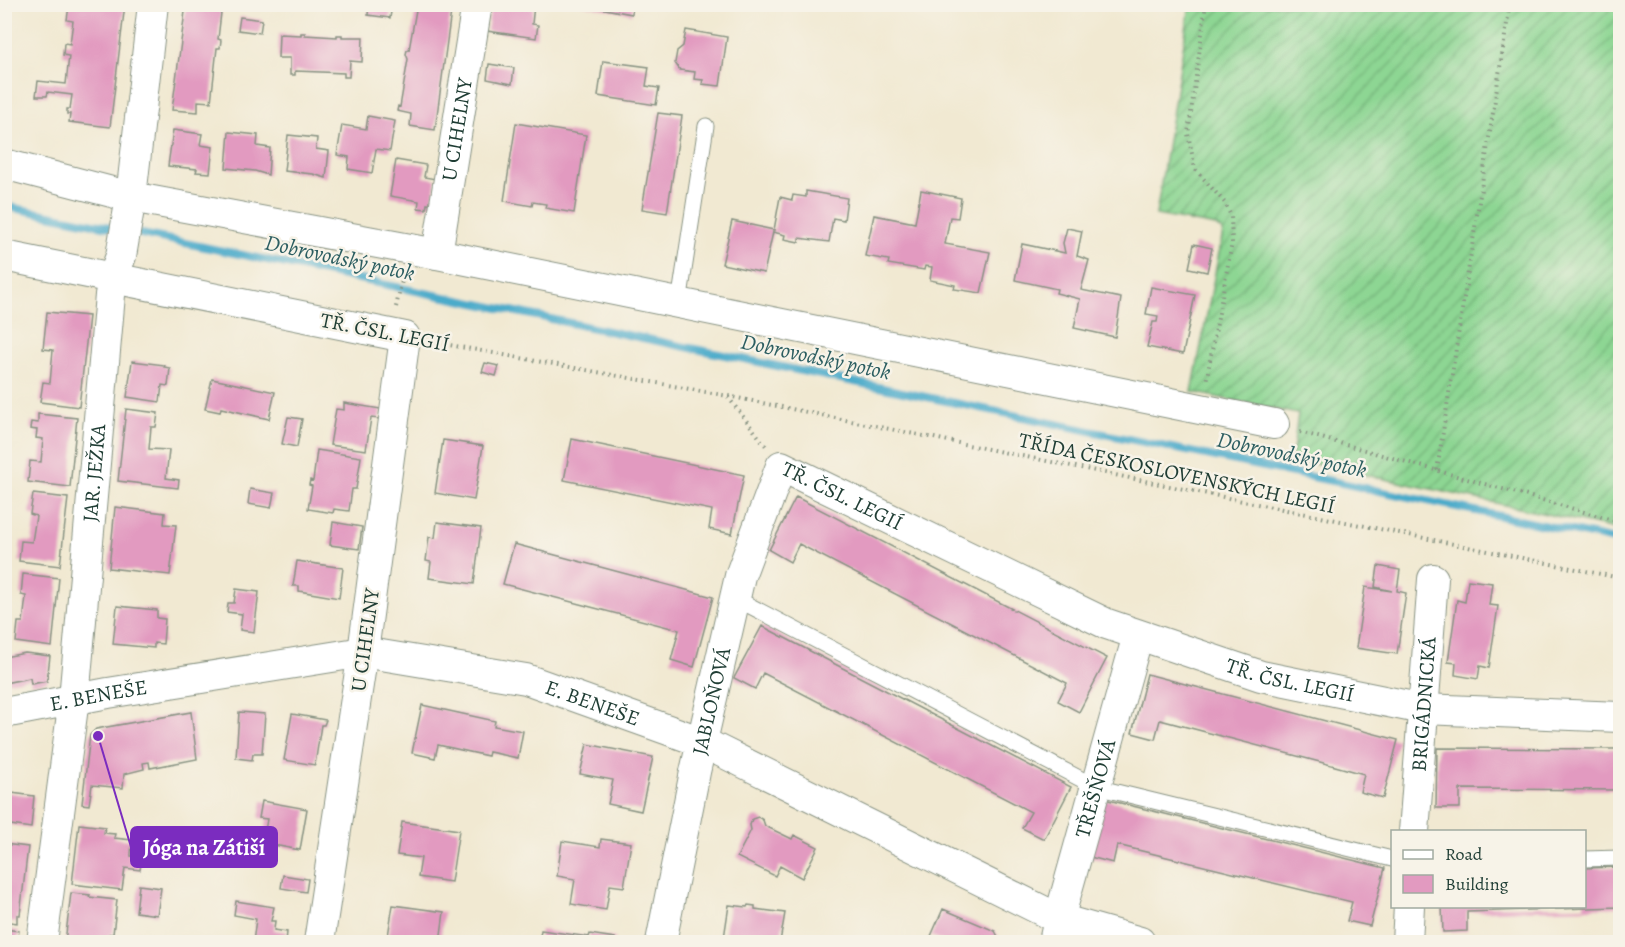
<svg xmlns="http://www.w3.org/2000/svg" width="1625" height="947" font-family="Alegreya,serif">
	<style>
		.garden { fill: url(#garden-furrows); stroke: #568a64; stroke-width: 1.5 }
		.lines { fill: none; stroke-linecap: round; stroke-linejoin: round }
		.stream { stroke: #4babca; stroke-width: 8 }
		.building { fill: #e29ac0 }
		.lane-casing { stroke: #889383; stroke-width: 17 }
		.street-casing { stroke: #889383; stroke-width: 32 }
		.path { stroke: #889383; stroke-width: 4; stroke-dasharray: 1.5 4.5; stroke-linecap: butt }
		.lane { stroke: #fff; stroke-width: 15 }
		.street { stroke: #fff; stroke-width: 30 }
		.labels { text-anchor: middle; stroke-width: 5; stroke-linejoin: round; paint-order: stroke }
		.street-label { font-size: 21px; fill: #1f3d34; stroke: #f7f3e8 }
		.water-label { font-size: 22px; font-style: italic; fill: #2c5e61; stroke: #f7f3e8 }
		.leader { fill: none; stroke: #7b2cbf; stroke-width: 2 }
		.callout-dot { fill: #7b2cbf; stroke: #f7f3e8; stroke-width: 2 }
		.callout { fill: #7b2cbf; stroke: #7b2cbf; stroke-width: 2 }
		.callout-label { font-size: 22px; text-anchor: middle; font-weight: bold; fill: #fff }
	</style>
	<defs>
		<pattern id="garden-furrows" width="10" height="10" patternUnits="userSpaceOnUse" patternTransform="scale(1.5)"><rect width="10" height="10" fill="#8dd693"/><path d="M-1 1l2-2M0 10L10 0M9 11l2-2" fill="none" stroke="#73af79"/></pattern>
	</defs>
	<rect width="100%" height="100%" fill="#f7f3e8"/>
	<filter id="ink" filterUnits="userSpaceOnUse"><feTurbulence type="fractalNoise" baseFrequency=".0167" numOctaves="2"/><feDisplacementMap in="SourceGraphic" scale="12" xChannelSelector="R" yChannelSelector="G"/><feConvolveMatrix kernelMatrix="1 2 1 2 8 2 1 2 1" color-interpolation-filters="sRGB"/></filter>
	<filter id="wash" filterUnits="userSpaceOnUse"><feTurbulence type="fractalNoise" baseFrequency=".008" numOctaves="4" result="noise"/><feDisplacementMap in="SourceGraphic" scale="24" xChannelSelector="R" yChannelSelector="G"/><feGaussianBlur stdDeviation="1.35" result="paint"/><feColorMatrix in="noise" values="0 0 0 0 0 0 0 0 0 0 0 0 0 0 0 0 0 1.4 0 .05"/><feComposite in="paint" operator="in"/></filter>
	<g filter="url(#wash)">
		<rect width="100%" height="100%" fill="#f1e9d2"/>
		<path class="garden" d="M1190,5H1620V530L1292,459L1298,414L1192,392L1223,232L1216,226L1156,215Z"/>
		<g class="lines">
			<path class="stream" d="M4,206L119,229
				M132,232L1620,541"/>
		</g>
		<g id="blocks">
			<path class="building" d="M75,4H125L110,127L69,122L70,114H67V109H70L72,95L48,92L47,96H36L38,81L66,84L69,56L63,55L64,43L70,44L73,21L67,20L69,6Z
				M186,4H222L218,39L221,40L220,48H217L211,102L198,101V112L172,110Z
				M369,4L392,5L390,18L368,15Z
				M417,4H452L435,130L410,126L411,114L397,111L398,106L400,107L408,59L406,54L407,50H409Z
				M578,4H633L632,14Z
				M491,5H534L532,24L538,25L536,38L487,31Z
				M240,17L262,20L260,33L238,30Z
				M686,30L727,37L720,86L702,84L703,80L694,79L695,72L680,70L675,63L677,51L683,46Z
				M301,33H305V35L337,37V35H342V37H363L362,62L350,61L349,77H344V73L321,72L295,71V75H290V58H278L279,34L301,35Z
				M603,61L649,67L646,86L659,88L656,105L598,96Z
				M489,64L514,68L512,84L487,79Z
				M658,113L682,116L667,213L642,209Z
				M368,116L395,121L390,151L376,149L372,173L348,169L349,157L337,155L342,125L366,129Z
				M516,123L586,135L574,213L545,208L546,204L533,202L532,206L504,201Z
				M173,130L202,134L200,145L213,147L210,173L196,172L197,169L168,166Z
				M229,132L258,135L257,146L270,148L268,175L255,171L226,168Z
				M288,135L317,138L316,149L329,151L326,178L313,174L284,171Z
				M396,160L426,165L424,177L436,179L432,205L427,204L426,209L418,208L419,201L390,196Z
				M921,190L961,198L958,218L950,217L945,244L990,252L981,293L954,289L955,285L930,280L932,267L925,266L924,270L888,264L889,260L865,256L874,215L915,223Z
				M806,191L847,198L844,220L833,218L829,242L799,238V242L784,239L785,235L773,232L764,273L722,264L732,221L774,230L780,197L792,200L793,195L806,197Z
				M1067,228L1082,231L1077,256L1089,260L1081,290L1121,298L1115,337L1074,328L1080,299L1056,293L1057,289L1015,280L1022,244L1065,253L1063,243Z
				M1194,244L1212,248L1207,272L1189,268Z
				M1151,287L1195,295L1183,354L1147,347L1153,322H1157L1158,316L1146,314Z
				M47,312L89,316L79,407L40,402L43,382L50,383L53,350L43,349Z
				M132,361L165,365L164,367L170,368L168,386L162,385L160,402L127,397Z
				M485,363L499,366L496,376L482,372Z
				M212,379L275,392L269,419L221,408L220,412L205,409Z
				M344,403L381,409L379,419L371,418L366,450L330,445L336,409L344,410Z
				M126,409L158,413L156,427H151L149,449L169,450L166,478L179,480L178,488L118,481Z
				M38,414L77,418L70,487L28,482L30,461L41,462L43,439L36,438L37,430L30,429L31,422L38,423Z
				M288,417L302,419L297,447L282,444Z
				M572,439L744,475L732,534L709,529L712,510L564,480Z
				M443,440L483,446L474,500L435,493Z
				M317,450L361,457L356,489H352L349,511L334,509L333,513L308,509L312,486L309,485L310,480L313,481Z
				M250,489L274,493L271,508L248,504Z
				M33,494L68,498L60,566L19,561L21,541L32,542L36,516L30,514Z
				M796,497L1107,658L1079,712L1058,701L1067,683L799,544L790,562L769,550Z
				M115,507L165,513L164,524L176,525L170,575L109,568Z
				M333,522L362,527L359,549L330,545Z
				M437,522L481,528L474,584L429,578L431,562L426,561L429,537L435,538Z
				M514,544L713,597L694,667L671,660L679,630L503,584Z
				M297,561L343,568L339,598L299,591V586H293Z
				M1378,566L1400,570L1397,591L1406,593L1397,654L1356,648L1365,587L1392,591L1375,587Z
				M23,574L59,578L52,647L16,642L18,622H23L26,596L21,595Z
				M1468,580L1492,583L1489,605L1498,606L1489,668L1480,666L1478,679L1455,675L1456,663L1448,662L1457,600L1465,602Z
				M236,589L259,592L254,632L240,630L242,614L227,612L228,603H234Z
				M117,606L157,610V618L165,619L163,644L154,643V648L113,644Z
				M762,626L1071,787L1044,839L1022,828L1031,812L763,673L755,689L734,678Z
				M25,653L50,656L47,681L31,684L30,678L4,683V657Z
				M1147,674L1398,740L1383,798L1360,792L1364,774L1335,766L1160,720L1155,739L1132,733Z
				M422,705L495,721L494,726L523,731L518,758L489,752L488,756L438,745L435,758L412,753Z
				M191,712L197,759L150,768L149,762L143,763L144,769L124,774L123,788L92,785L89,805L82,804L90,735L96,729Z
				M239,712L265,714L262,754H253L252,760L236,758Z
				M292,714L326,720L324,725H321L315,765L284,760Z
				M587,744L653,757L641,811L608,804L613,780L580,774Z
				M1437,748L1620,749V790L1460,789V808H1436Z
				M4,792L34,796L31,828L4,824Z
				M1104,799L1385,868L1370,926L1347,921L1352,902L1117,845L1113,863L1090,857Z
				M262,801L307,809L300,850L263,843L267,819L259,818Z
				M758,817L763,820L765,826L792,839L794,835L818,847L802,878L780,866L775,876L737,857L751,830L750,825L752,819Z
				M402,822L459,830L451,882L418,877L421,858L397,855Z
				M79,824L105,827L104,833L115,834L114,838L132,840L131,856L142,857L140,870L125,868L122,890L72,884Z
				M601,839L631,843L624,887L610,885L606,910L571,904L575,879L557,876L562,841L600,847Z
				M4,844L28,847L20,915H17V923L4,921Z
				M1620,867V907L1467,912V931L1443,932L1442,906H1584V868Z
				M283,875L308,879L306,892L281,888Z
				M139,885L161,888L157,915L136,912Z
				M71,893L90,895L89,897L117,900L113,934H109L108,942H65Z
				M236,901L274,907L271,921H275L274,930L287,932L286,942H253L256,919L234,915Z
				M393,905L444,912L440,942H387Z
				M729,905L747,907L748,905L755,906V909L785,913L780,942H751L724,938Z
				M943,909L995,931L1001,942H945L931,936Z
				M4,929L19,931L17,942H4Z
				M541,930L589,937L590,934L615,938V942H539Z"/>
		</g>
	</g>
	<g filter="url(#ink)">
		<use href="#blocks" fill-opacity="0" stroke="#889383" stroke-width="1.5"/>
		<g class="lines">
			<defs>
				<path id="lane" d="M679,303L706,126
					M735,598L1096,787L1392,859
					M1584,859L1620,858"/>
				<g id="street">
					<path d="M4,164L131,197L437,254L1274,424"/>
					<path id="s1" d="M437,254L477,4"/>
					<path d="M4,256L405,337L363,652L319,942"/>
					<path id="s2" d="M4,713L108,693L363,652L526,679L702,742L1059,919L1140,942"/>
					<path id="s3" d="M1414,832L1433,579"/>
					<path id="s4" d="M42,942L74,699L110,295L113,277L121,256L131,197L153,4"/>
					<path id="s5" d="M661,942L695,772L740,576L781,466L1107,624L1261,676L1423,709L1620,717"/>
					<path id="s6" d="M1054,942L1059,919L1138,635"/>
					<path d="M1407,942L1409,906"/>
				</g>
			</defs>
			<use href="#lane" class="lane-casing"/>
			<use href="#street" class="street-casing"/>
			<path class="path" d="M1206,4L1188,134L1195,169L1225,203L1231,216L1232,243L1206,382
				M396,307L403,276
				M433,342L728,396L1620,578
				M728,397L766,446
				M1300,432L1620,522
				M1437,470L1510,4"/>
			<use href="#lane" class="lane"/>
			<use href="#street" class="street"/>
		</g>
	</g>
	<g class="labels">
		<g class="street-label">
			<text dy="7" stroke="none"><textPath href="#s1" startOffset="126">U CIHELNY</textPath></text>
			<text transform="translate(385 332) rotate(11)" y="7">TŘ. ČSL. LEGIÍ</text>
			<text dy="7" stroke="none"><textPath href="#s4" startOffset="472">JAR. JEŽKA</textPath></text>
			<text transform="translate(1177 473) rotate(12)" y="7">TŘÍDA ČESKOSLOVENSKÝCH LEGIÍ</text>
			<text dy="7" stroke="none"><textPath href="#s5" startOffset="560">TŘ. ČSL. LEGIÍ</textPath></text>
			<text transform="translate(365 640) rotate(-82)" y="7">U CIHELNY</text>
			<text dy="7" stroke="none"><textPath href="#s5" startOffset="1046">TŘ. ČSL. LEGIÍ</textPath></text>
			<text dy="7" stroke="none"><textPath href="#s2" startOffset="96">E. BENEŠE</textPath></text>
			<text dy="7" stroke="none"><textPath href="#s5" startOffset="246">JABLOŇOVÁ</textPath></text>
			<text dy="7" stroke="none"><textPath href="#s2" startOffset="600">E. BENEŠE</textPath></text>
			<text dy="7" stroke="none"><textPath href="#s3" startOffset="128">BRIGÁDNICKÁ</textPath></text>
			<text dy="7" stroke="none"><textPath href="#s6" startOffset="159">TŘEŠŇOVÁ</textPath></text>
		</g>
		<g class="water-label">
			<text transform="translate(340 257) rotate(12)" y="8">Dobrovodský potok</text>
			<text transform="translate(816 356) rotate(12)" y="8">Dobrovodský potok</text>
			<text transform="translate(1292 454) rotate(12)" y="8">Dobrovodský potok</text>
		</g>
	</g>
	<path class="leader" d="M98 736L131 847"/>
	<circle class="callout-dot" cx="98" cy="736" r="6"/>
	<rect class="callout" x="131" y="827" width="146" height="40" rx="6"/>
	<g class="callout-label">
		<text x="204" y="855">Jóga na Zátiší</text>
	</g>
	<rect width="1625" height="947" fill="none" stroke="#f7f3e8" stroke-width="24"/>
	<rect x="1391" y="830" width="195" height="78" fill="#f7f3e8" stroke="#a1aaa0" stroke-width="1.5"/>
	<rect x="1403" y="850" width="30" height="9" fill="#ffffff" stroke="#a1aaa0" stroke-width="1.5"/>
	<text x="1445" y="860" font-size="18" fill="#1f3d34">Road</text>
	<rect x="1403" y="875" width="30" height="18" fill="#e29ac0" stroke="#a1aaa0" stroke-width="1.5"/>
	<text x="1445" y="890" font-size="18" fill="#1f3d34">Building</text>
</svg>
